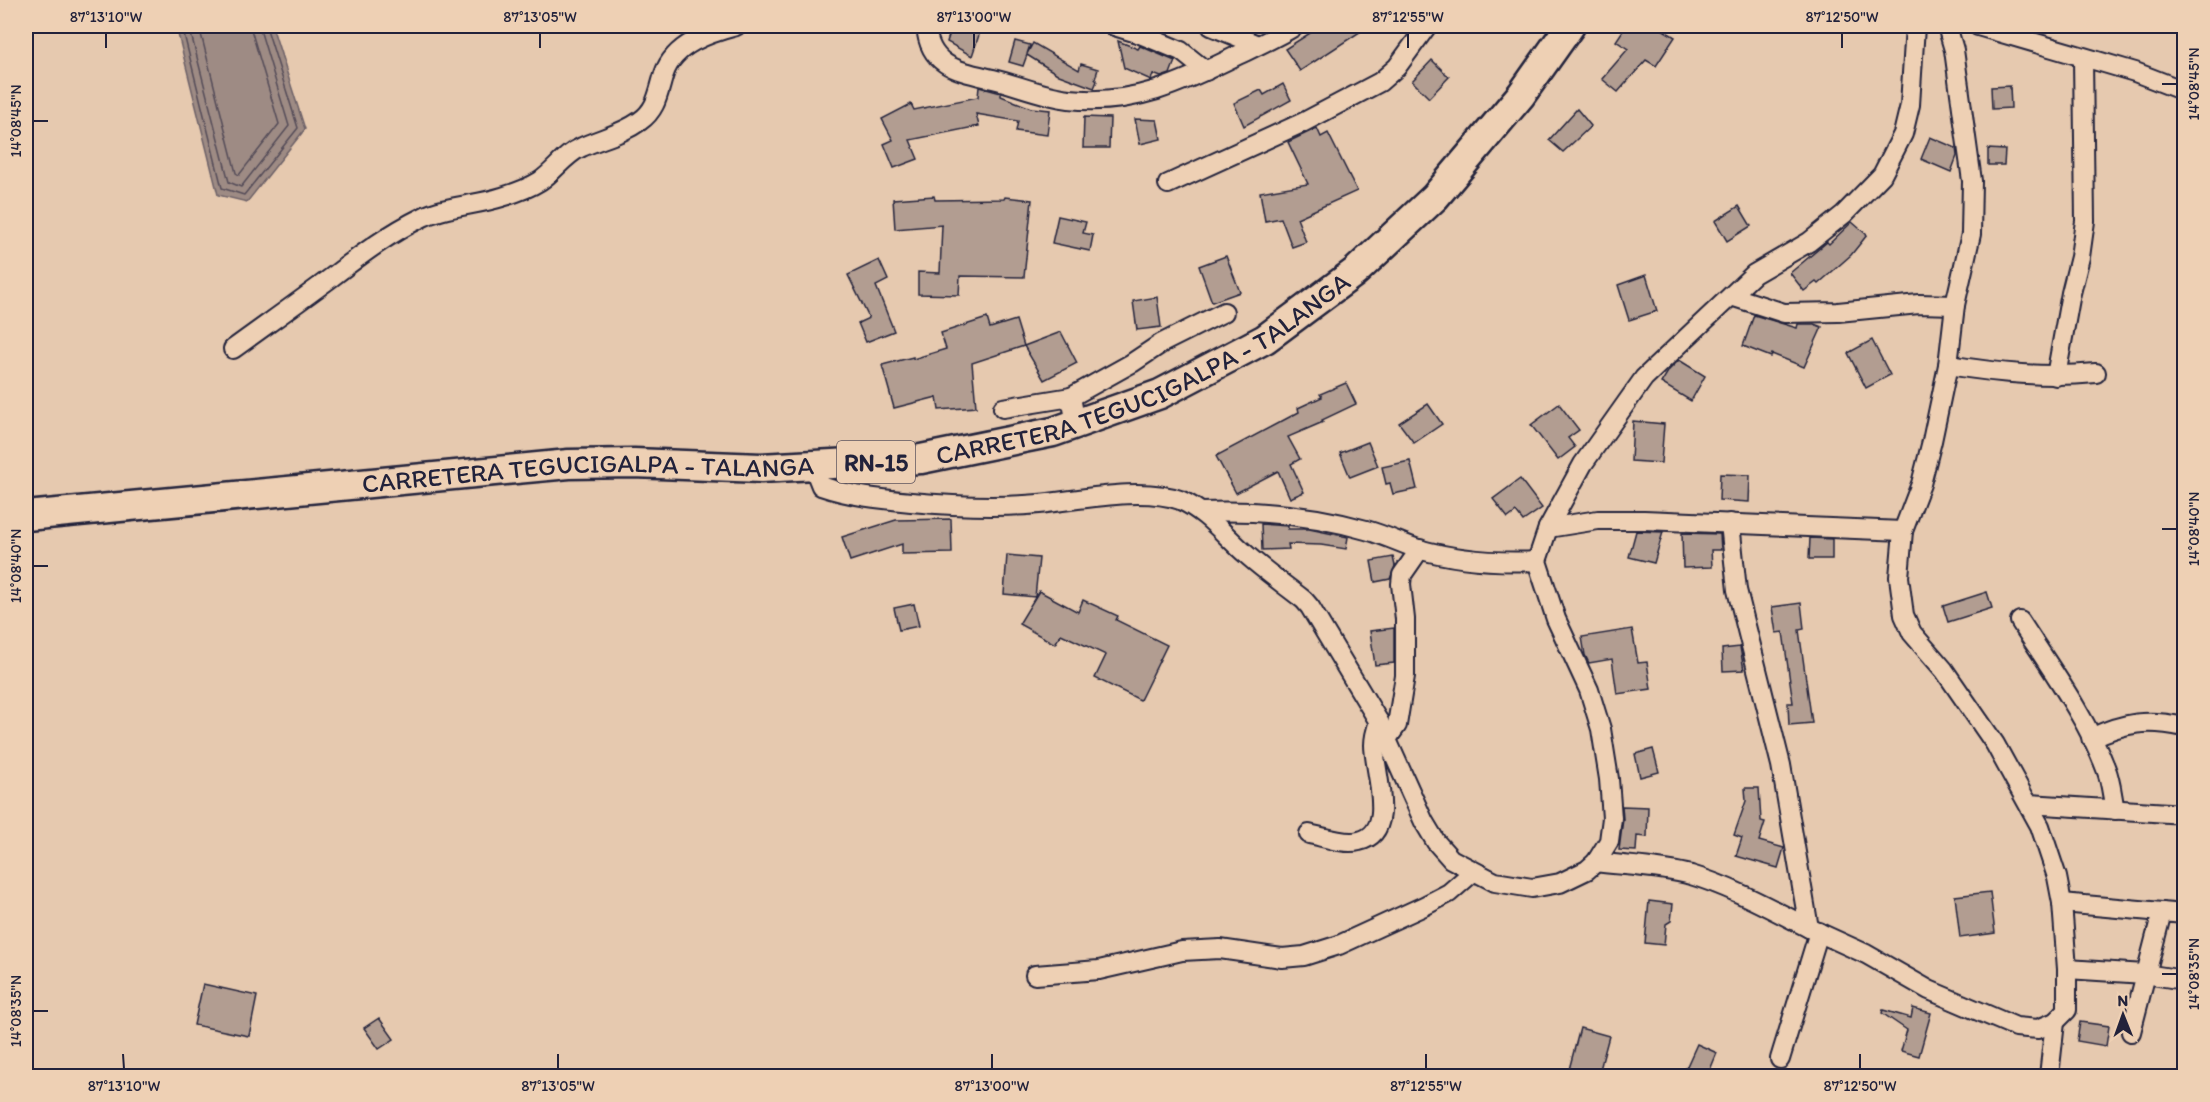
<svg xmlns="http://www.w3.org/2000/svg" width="2210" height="1102" viewBox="0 0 2210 1102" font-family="Itim,sans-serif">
<rect width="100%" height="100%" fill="#e6c9af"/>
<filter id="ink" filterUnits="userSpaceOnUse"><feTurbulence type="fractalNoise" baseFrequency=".0167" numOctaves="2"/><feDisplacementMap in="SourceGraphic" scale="12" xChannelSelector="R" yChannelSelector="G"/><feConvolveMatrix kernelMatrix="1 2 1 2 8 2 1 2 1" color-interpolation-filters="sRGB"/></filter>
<g filter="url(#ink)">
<polygon fill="#9e8b84" stroke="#6c6167" stroke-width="1.5" points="176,26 272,26 305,129 247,202 218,195"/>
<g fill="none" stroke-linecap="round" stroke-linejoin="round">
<g stroke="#544c58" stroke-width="1.5">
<polyline points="182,26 222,188 244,195 298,128 266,26"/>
<polyline points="189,26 229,182 241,187 289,126 259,26"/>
<polyline points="199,26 236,173 239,175 279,124 250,26"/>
</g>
</g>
<g fill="#b29d91" stroke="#22223b" stroke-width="1.5">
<polygon points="952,26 982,26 972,56 947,42"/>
<polygon points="1321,26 1369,26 1300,71 1285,49"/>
<polygon points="1626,26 1657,26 1675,37 1656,66 1646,60 1618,92 1602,79 1628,49 1616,41"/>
<polygon points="1015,41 1030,45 1027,54 1033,43 1079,70 1081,64 1098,69 1095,79 1097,81 1094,88 1059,75 1027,55 1023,66 1009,62"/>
<polygon points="1118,41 1138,49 1140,46 1175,61 1170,74 1161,77 1153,74 1151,80 1124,68"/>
<polygon points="1432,60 1449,77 1429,98 1412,81"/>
<polygon points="1283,84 1291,100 1244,126 1234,103 1261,90 1264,95"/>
<polygon points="2010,86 2011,108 1992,109 1991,87"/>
<polygon points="979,87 1001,93 1001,96 1031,108 1050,110 1047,135 1016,131 1018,121 976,114 979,126 910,140 918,159 894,168 884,144 893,140 882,119 911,104 914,110 978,97"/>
<polygon points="1577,109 1591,126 1563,152 1549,140"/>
<polygon points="1084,117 1110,118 1109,148 1083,148"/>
<polygon points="1135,119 1157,120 1161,139 1140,144"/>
<polygon points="1317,128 1321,137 1328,133 1357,191 1297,218 1306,242 1292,247 1281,218 1265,221 1260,192 1308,184 1288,142"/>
<polygon points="1930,137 1956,148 1957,156 1951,172 1921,159"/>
<polygon points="1988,149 2005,150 2004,165 1988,165"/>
<polygon points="934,196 935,200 1004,199 1005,197 1032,200 1024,277 960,276 959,295 918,294 918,272 940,273 942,225 895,229 893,199"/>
<polygon points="1739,206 1751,226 1727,241 1715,221"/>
<polygon points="1058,216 1086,222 1083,233 1093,235 1090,251 1052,243"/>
<polygon points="1852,222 1867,235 1851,255 1818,284 1816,282 1804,291 1790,273 1827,242 1829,244"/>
<polygon points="1226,256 1240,292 1212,302 1199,266"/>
<polygon points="879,260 888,280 876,286 894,331 866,342 858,323 869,318 848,275"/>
<polygon points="1646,275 1657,311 1629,320 1618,285"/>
<polygon points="1157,297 1161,327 1137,330 1133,301"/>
<polygon points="1754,315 1797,328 1798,324 1814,324 1822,327 1804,367 1772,354 1771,357 1743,346"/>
<polygon points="987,318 990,328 1016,320 1024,346 972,363 976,407 939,410 937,397 894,408 882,365 913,357 913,359 946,349 941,333"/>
<polygon points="1061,332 1077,363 1044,380 1024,346"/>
<polygon points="1872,340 1890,375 1866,388 1848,353"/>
<polygon points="1679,360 1705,376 1691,401 1661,383 1669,370"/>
<polygon points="1346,383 1356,404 1322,420 1323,422 1288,437 1300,459 1291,464 1304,492 1290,498 1278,471 1236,493 1216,456 1299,412 1298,408 1322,397 1320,394"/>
<polygon points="1428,404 1442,424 1414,443 1399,423"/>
<polygon points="1559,404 1579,430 1568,438 1575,447 1558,460 1531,425"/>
<polygon points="1633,421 1664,424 1661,463 1631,461"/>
<polygon points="1368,442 1378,466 1350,477 1340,453"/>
<polygon points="1410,461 1417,489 1393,494 1390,483 1386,484 1382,467"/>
<polygon points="1720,474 1750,475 1749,502 1719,500"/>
<polygon points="1520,479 1542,508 1523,521 1516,512 1508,518 1493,499"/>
<polygon points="951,519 952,553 902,554 902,544 850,561 842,537 896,520"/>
<polygon points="1261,524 1288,526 1288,529 1309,529 1348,537 1346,549 1321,545 1288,544 1289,549 1262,550"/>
<polygon points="1636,531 1663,532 1654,563 1629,557"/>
<polygon points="1682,533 1720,534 1721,550 1711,550 1712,567 1683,568"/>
<polygon points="1810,538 1832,539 1832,559 1809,559"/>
<polygon points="1007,555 1039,558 1035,597 1004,594"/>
<polygon points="1393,557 1395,566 1390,579 1375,582 1371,561"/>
<polygon points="1039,591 1078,612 1083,600 1118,616 1116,620 1167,645 1140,700 1095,678 1106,655 1061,634 1055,644 1019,624"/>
<polygon points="1987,592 1992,608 1948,622 1943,606"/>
<polygon points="1801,603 1804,629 1799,630 1812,723 1789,725 1788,703 1793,703 1783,632 1776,633 1772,607"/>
<polygon points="914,604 919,626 899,630 894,608"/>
<polygon points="1394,628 1394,663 1375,665 1370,631"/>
<polygon points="1632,629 1638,663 1647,662 1651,689 1617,694 1612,659 1589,663 1585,655 1582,637"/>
<polygon points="1740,647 1744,670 1723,671 1722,649"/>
<polygon points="1653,749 1659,772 1640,777 1635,754"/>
<polygon points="1745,788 1759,788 1761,821 1765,822 1759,841 1784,848 1778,868 1736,856 1742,838 1734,835 1746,801"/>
<polygon points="1622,806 1648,807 1647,837 1637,836 1636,851 1619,850 1623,819"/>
<polygon points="1990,892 1995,933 1960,938 1955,896"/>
<polygon points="1649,901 1673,904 1671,921 1666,924 1664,945 1645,943"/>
<polygon points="203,984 257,996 249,1036 194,1025"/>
<polygon points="1913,1008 1931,1013 1919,1056 1901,1051 1907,1030 1882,1013 1883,1010 1911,1018"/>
<polygon points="379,1018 394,1039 379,1049 364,1028"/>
<polygon points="2080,1022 2109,1026 2106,1046 2077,1041"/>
<polygon points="1580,1028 1609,1036 1598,1077 1567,1077"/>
<polygon points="1697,1044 1717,1053 1707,1077 1682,1077"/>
</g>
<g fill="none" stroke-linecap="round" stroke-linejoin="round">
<g stroke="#22223b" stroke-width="22">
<g id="minor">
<path d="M926,26C929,67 959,71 993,79C1018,85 1043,96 1069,99C1133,106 1182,83 1238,55C1257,46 1277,37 1295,26"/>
<polyline points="1114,26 1140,34 1181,51 1206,71"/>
<polyline points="1211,26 1258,45"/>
<polyline points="1978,26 2135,72 2184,91"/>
<polyline points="1168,184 1304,122 1380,82 1397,67 1427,26"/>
<polyline points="1731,296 1784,313 1838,312 1919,304 1955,305"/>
<path d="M233,349C266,325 300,301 332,277C362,254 390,233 423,217C445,206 478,205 502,197C515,193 529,188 540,181C555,171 565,154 582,147C602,138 622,134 640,121C657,109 658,93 664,74C674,44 709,33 736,26"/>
<path d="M1948,365C1998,373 2046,378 2096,373"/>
<polyline points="2056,376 2071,293 2080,257 2085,221 2083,58"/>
<polyline points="1003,408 1071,397"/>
<polyline points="1076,424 1071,397 1132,363 1162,343 1224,312"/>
<path d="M813,466L821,486C850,496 880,499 911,502C954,506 996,508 1039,504C1079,500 1142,486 1180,500C1206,511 1225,536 1247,555C1265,571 1285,585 1304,600L1310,607L1379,722L1424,822L1436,842L1451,859L1495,882L1532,888L1560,883L1587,870L1596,862L1609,841L1612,818L1609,779L1601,729L1589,690L1556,619L1537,561L1548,528L1583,464L1644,378L1754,274L1809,242L1844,214L1882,175L1903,134L1910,105L1915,26"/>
<path d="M1201,512C1255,510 1314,515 1366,530C1384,535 1401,543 1418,549C1457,560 1497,563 1537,561"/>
<polyline points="1730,523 1737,590 1781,765 1809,928 1866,954 1929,990 2016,1027 2038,1029 2055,1022 2067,1010 2067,969 2062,903 2057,877 2040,826 1995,744 1944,670 1912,633 1904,615 1899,577 1903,531 1921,484 1932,441 1948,365 1955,305 1971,234 1972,181 1954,50 1947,26"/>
<polyline points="1548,528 1598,520 1644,520 1903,531"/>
<path d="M2020,621C2049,666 2087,718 2106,769C2111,781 2112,796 2115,810"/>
<path d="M2091,738C2125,722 2148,719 2184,727"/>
<polyline points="1387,739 1397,725 1405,676 1405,619 1401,584 1402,575 1420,549"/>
<polyline points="2029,804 2184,814"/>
<path d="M1309,834C1324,837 1345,845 1359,841C1398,832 1374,772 1374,745C1374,737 1376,730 1379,722"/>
<path d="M1596,862C1627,866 1661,867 1691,875C1732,887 1771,909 1809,928"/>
<polyline points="2062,903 2184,914"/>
<polyline points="2067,969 2145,974 2184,980"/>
<polyline points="1035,975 1099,970 1182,951 1220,949 1282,958 1304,956 1339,945 1424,906 1449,893 1473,872"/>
<polyline points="2131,1032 2162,912"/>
<polyline points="1780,1059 1819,932"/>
<polyline points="2049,1076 2055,1022"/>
</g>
</g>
<g stroke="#22223b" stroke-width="33">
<g id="primary">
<path id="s1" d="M26,516L569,464L634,463L761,468L921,459L1053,432L1160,394L1265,339L1355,272L1435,197L1521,95L1570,26"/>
</g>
</g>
<use href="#minor" stroke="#eed0b4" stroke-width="18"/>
<use href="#primary" stroke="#eed0b4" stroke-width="28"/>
</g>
</g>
<path fill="none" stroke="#22223b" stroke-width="2" d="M106,33V48M540,33V48M974,33V48M1408,33V48M1842,33V48M2162,84H2177M33,121H48M2162,529H2177M33,566H48M2162,974H2177M33,1011H48M123,1054L124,1069M558,1054V1069M992,1054V1069M1426,1054V1069M1860,1054V1069"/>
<g text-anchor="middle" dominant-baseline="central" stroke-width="6" stroke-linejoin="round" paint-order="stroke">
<rect fill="#eed0b4" stroke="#5f565f" stroke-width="1.5" x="837" y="441" width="78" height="42" rx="4.5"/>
<g font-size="24" font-weight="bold" fill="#22223b">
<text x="876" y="462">RN-15</text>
</g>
<g font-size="26" fill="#22223b" stroke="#eed0b4">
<text stroke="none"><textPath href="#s1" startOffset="1140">CARRETERA TEGUCIGALPA - TALANGA</textPath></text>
<text stroke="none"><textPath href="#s1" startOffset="564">CARRETERA TEGUCIGALPA - TALANGA</textPath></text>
</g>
</g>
<rect width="2210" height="1102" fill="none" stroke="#eed0b4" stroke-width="66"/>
<g transform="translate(2123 1015) rotate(359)" stroke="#eed0b4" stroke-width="4.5" paint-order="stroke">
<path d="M0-4.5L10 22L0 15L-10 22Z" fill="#22223b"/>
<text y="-9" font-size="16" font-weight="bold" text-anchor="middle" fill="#22223b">N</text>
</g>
<rect x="33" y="33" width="2144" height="1036" fill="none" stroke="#22223b" stroke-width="2"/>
<g font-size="15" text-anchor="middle" fill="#22223b">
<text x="106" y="22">87°13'10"W</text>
<text x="540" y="22">87°13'05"W</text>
<text x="974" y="22">87°13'00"W</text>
<text x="1408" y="22">87°12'55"W</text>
<text x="1842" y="22">87°12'50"W</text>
<text transform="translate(2194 84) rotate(-90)" y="5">14°08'45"N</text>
<text transform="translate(16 121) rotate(-90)" y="5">14°08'45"N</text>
<text transform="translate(2194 529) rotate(-90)" y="5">14°08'40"N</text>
<text transform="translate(16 566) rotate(-90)" y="5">14°08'40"N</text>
<text transform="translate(2194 974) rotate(-90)" y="5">14°08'35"N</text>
<text transform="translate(16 1011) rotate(-90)" y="5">14°08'35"N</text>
<text x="124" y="1091">87°13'10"W</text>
<text x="558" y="1091">87°13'05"W</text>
<text x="992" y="1091">87°13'00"W</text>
<text x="1426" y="1091">87°12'55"W</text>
<text x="1860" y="1091">87°12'50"W</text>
</g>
</svg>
